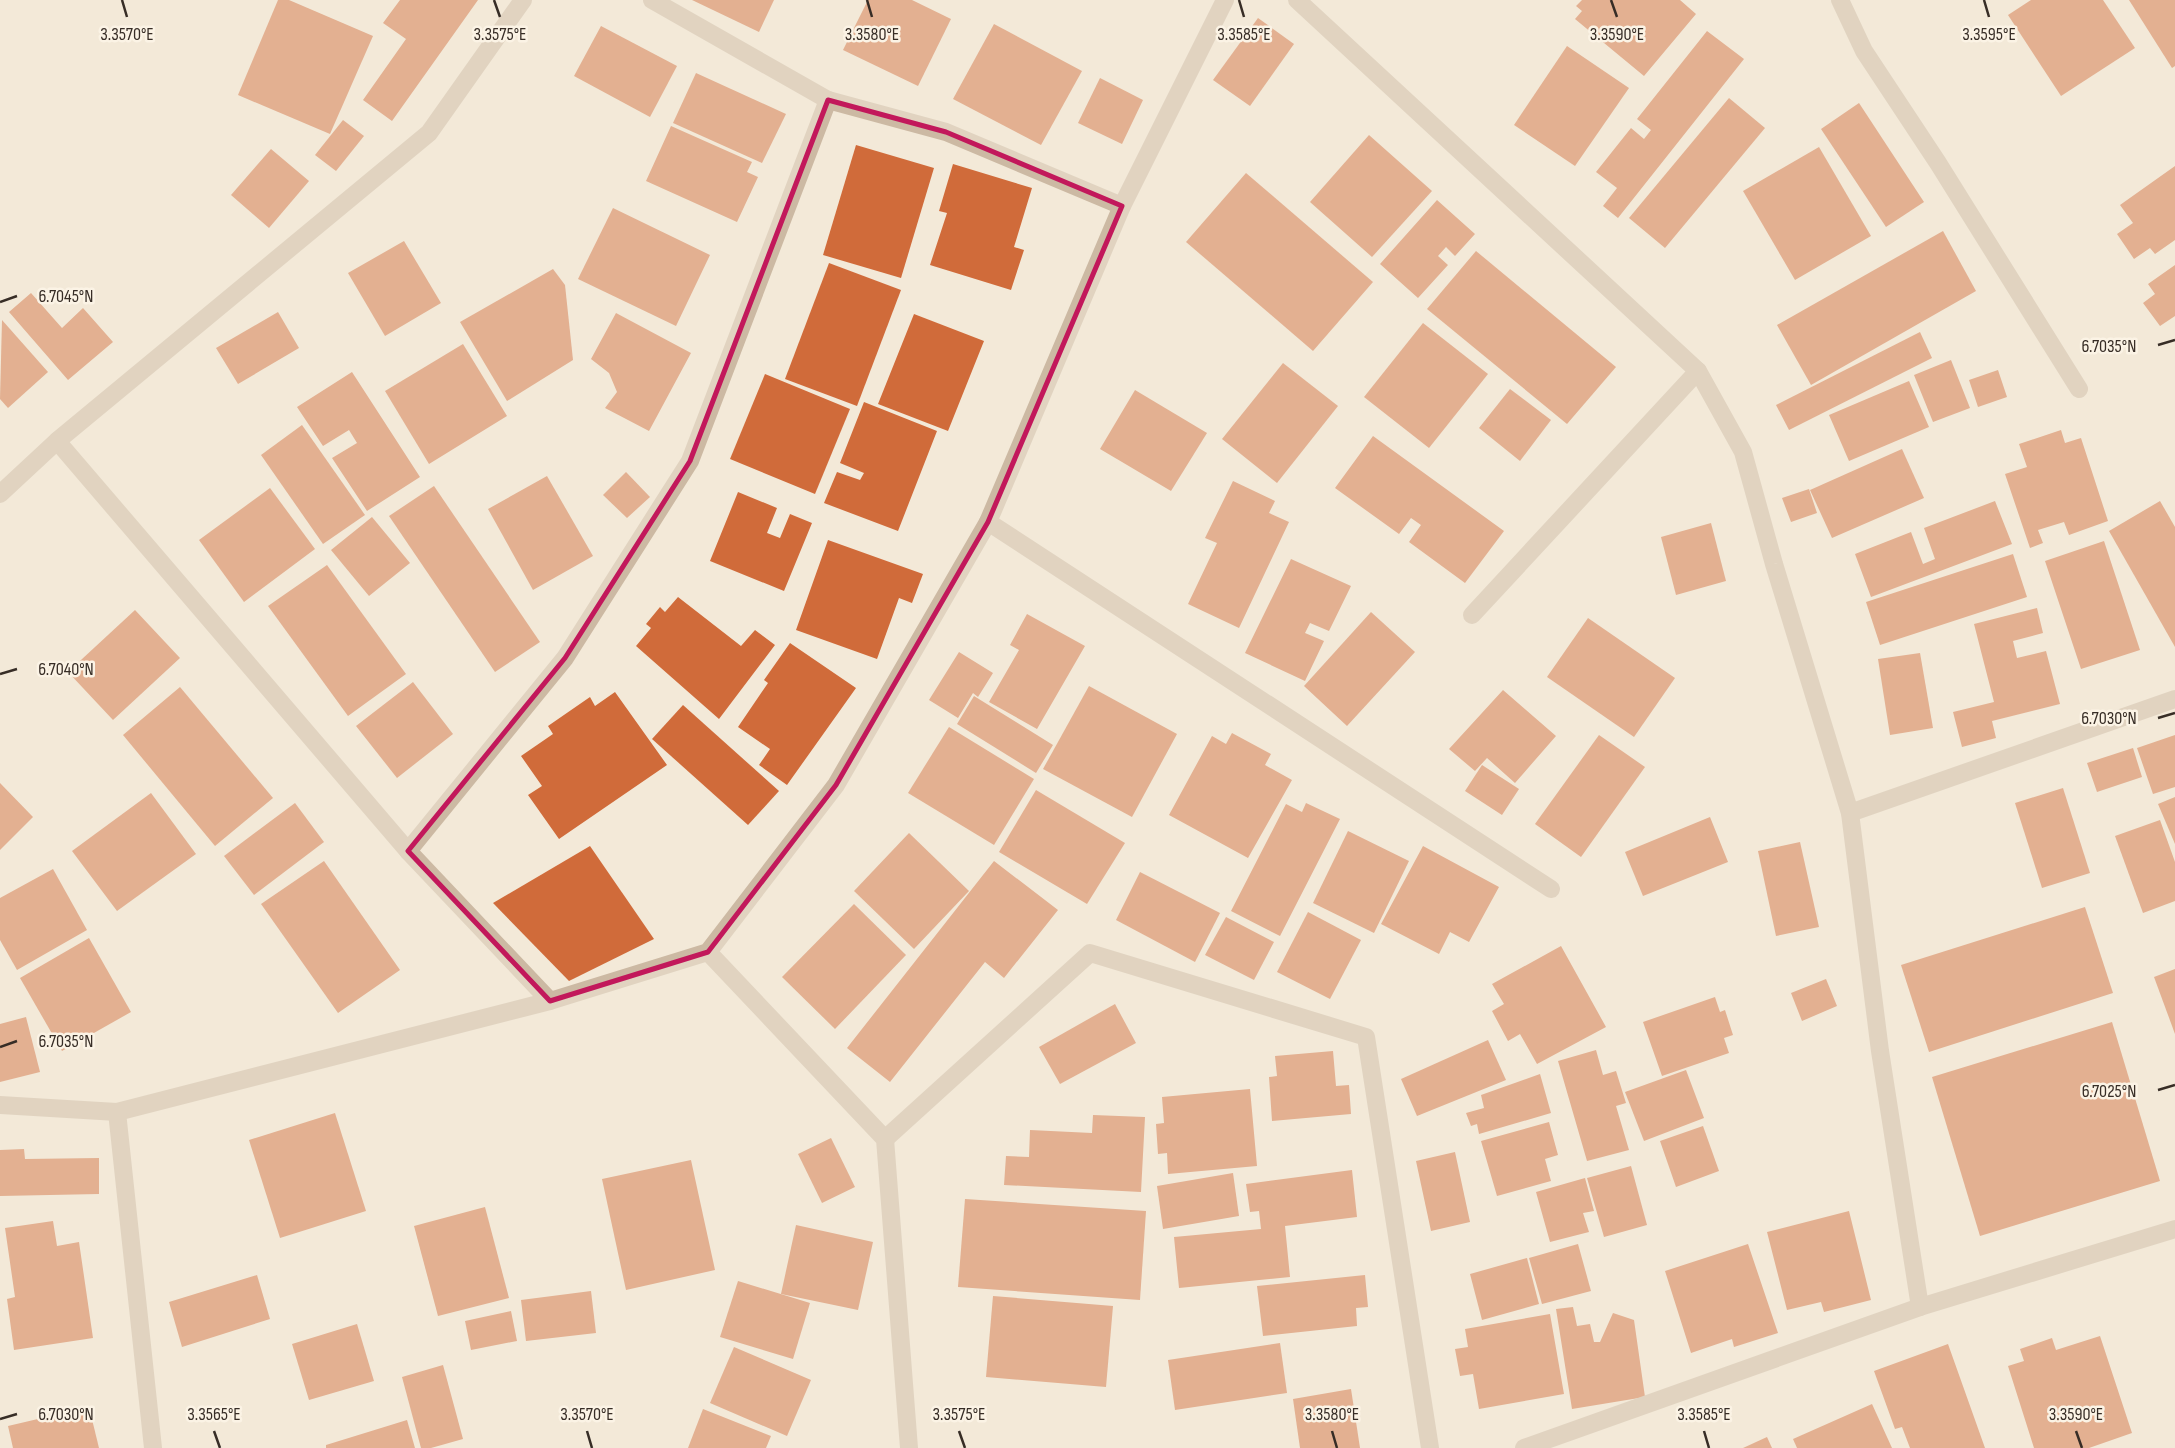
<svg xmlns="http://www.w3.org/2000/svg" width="2175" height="1448" viewBox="0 0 2175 1448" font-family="'Sofia Sans Condensed',sans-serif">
<rect width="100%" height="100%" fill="#f3e9d8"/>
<g fill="#d06b3a">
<polygon points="278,0 289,0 373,36 330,134 238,95"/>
<polygon points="400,0 478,0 392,121 363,100 406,39 383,23"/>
<polygon points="692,0 774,0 759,32"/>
<polygon points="868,0 912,0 951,19 918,86 843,50"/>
<polygon points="1582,0 1680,0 1696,14 1644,76 1575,19 1582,11 1576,6"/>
<polygon points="2031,0 2103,0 2135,48 2061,96 2008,15"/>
<polygon points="2129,0 2175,0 2175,66 2172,68"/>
<polygon points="1258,18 1294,44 1250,106 1213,80"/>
<polygon points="994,24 1082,71 1041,145 953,99"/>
<polygon points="601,26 677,66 650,117 574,76"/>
<polygon points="1707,31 1744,59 1618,218 1603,206 1617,188 1596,172 1631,128 1644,139 1651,130 1637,119"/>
<polygon points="1567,46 1629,88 1575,166 1514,125"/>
<polygon points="696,73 786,114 762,163 673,123"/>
<polygon points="1100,78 1143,100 1122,144 1078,123"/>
<polygon points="1729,98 1765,128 1665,248 1629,218"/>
<polygon points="1859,103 1924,202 1886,227 1821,129"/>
<polygon points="343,120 364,136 336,171 315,155"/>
<polygon points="671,126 752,162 747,172 758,177 737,222 646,181"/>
<polygon points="1369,135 1432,191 1372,257 1310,202"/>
<polygon points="856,145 934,168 901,278 823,255"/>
<polygon points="1819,147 1871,236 1795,280 1743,191"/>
<polygon points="271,149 309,181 269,228 231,195"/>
<polygon points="953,164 1032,188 1014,247 1024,250 1011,290 930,265 947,213 939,211"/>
<polygon points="2175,166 2175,240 2155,254 2150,248 2134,259 2117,234 2133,223 2120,205"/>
<polygon points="1246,173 1373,282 1313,351 1186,242"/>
<polygon points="1437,200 1475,234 1455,256 1446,247 1438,256 1448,265 1418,298 1380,264"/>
<polygon points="613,208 710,255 676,326 578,279"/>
<polygon points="1943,231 1976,291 1811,385 1777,325"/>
<polygon points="404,241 441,303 385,336 348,273"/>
<polygon points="1476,251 1616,367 1567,424 1427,309"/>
<polygon points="829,263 901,290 857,406 785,379"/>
<polygon points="2175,265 2175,316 2160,326 2143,303 2155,294 2148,284"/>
<polygon points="553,269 565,285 573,360 507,401 460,322"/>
<polygon points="31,293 62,328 83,308 113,342 68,380 9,312"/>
<polygon points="278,312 299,348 238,384 216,348"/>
<polygon points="616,313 691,353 649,431 605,408 617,392 609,373 591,359"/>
<polygon points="914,314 984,341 948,431 878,404"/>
<polygon points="2,320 48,372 8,408 0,399"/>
<polygon points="1423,323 1488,374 1429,448 1364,397"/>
<polygon points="1920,332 1932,358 1789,430 1776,405"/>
<polygon points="463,344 507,416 429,464 385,391"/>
<polygon points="1951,360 1970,408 1933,422 1914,375"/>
<polygon points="1283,363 1338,406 1277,483 1222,439"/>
<polygon points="1998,370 2007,397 1978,407 1969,380"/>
<polygon points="352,372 420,477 367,511 332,458 357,443 349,430 323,446 297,407"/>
<polygon points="765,374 850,409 815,494 730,459"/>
<polygon points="1909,381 1929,427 1849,461 1829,415"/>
<polygon points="1510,389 1551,420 1520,461 1479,428"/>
<polygon points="1135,390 1207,433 1171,491 1100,449"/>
<polygon points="864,402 937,431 898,531 824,503 837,472 860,480 864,473 840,463"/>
<polygon points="302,425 365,515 323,544 261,455"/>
<polygon points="2061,430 2065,443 2081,438 2108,521 2069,535 2064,522 2038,530 2043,543 2030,548 2005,474 2027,467 2019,444"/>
<polygon points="1373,436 1504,531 1465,583 1409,542 1421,525 1411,518 1399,534 1335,488"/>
<polygon points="1902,449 1924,498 1832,538 1810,490"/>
<polygon points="626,472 650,497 627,518 603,495"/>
<polygon points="547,476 593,556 533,590 488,509"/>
<polygon points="1233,481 1275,501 1269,513 1289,522 1239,628 1188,604 1217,543 1205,538"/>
<polygon points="434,486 540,642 495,672 389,516"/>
<polygon points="270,488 315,549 244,602 199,540"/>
<polygon points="1809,489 1817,513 1791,522 1782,498"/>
<polygon points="738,492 777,508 767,533 780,538 790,514 812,523 784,591 710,561"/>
<polygon points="1995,501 2012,544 1871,597 1855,554 1911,532 1923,564 1935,559 1924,528"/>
<polygon points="2160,501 2175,527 2175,647 2109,531"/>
<polygon points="372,517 410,563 369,596 331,550"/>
<polygon points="1711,523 1726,581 1676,595 1661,537"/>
<polygon points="828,540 923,574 912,603 899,598 877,659 796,630"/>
<polygon points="2104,541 2140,650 2081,669 2045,561"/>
<polygon points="2013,554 2027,597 1880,645 1866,602"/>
<polygon points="1291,559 1351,586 1329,631 1310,623 1305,633 1324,641 1305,681 1245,653"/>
<polygon points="327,565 406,674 348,716 268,606"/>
<polygon points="678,597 741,646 755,630 775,645 719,719 636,646 651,628 646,624 660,607 665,612"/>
<polygon points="2037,608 2043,633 2013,641 2017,658 2046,651 2060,704 1992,721 1996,738 1962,747 1953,712 1994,702 1974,624"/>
<polygon points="135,610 180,658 113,720 68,672"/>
<polygon points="1371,612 1415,652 1347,726 1304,686"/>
<polygon points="1027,614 1085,646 1037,729 989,702 1019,650 1010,645"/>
<polygon points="1588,618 1675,678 1634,737 1547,677"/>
<polygon points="790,643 856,688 787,785 759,765 770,749 738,727 768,683 764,680"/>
<polygon points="959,652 993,673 978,697 973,693 958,718 929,700"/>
<polygon points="1920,653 1933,728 1890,735 1878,659"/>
<polygon points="413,682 453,734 397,778 356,726"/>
<polygon points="1089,686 1177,734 1132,817 1043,769"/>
<polygon points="180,687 273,798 215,846 123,735"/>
<polygon points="1503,690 1556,736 1515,783 1487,758 1475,771 1449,749"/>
<polygon points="615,692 667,765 559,839 528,795 542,786 521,756 553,734 548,726 590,697 595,706"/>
<polygon points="974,696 1053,745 1036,773 957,724"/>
<polygon points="683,705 779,791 748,825 652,739"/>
<polygon points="949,727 1034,779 994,845 908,793"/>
<polygon points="1232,733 1271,754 1265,765 1292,780 1248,858 1169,815 1212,736 1226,744"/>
<polygon points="1599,735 1645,767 1581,857 1535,824"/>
<polygon points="2175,735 2175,787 2153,794 2137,748"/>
<polygon points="2133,748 2142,777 2097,792 2087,763"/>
<polygon points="1482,765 1519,789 1502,815 1465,791"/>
<polygon points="0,783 33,817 0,850"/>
<polygon points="2063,788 2090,873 2042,888 2015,803"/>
<polygon points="1036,790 1125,843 1087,904 999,852"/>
<polygon points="151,793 196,854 117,911 72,851"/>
<polygon points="2175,797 2175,844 2158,804"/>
<polygon points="295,803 324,842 254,895 224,856"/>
<polygon points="1306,803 1340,819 1280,936 1231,911 1286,804 1302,812"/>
<polygon points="1710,817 1728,862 1643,896 1625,852"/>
<polygon points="2160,820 2175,862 2175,901 2143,913 2115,836"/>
<polygon points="1348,831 1409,861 1374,933 1313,903"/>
<polygon points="909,833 969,891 914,949 854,891"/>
<polygon points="1800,842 1819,927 1776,936 1758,851"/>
<polygon points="590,846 654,939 569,981 493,903"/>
<polygon points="1423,846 1499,887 1469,942 1450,932 1439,954 1381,924"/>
<polygon points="324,861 400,970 338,1013 261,904"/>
<polygon points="994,861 1058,910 1004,978 985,962 890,1082 847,1048"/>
<polygon points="53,869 87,930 17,970 0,940 0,898"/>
<polygon points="1140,872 1220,913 1195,962 1116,920"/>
<polygon points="854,904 906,955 835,1029 782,977"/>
<polygon points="2085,907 2113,993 1929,1052 1901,965"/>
<polygon points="1308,912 1361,940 1330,999 1277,972"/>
<polygon points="1226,917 1274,942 1254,980 1205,955"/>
<polygon points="89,938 131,1012 62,1051 20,978"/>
<polygon points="1561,946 1606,1027 1537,1064 1520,1034 1508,1041 1492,1011 1504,1004 1492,984"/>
<polygon points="2175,969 2175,1034 2154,977"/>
<polygon points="1826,979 1837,1006 1802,1021 1791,993"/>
<polygon points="1715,997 1720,1012 1725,1010 1733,1035 1724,1038 1729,1053 1662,1076 1643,1022"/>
<polygon points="1115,1004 1136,1043 1060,1084 1039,1047"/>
<polygon points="26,1017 40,1072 0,1082 0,1024"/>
<polygon points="2112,1022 2160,1181 1980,1236 1932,1077"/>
<polygon points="1488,1040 1506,1080 1417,1116 1401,1079"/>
<polygon points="1596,1050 1603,1075 1616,1071 1626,1103 1616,1106 1629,1150 1587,1161 1558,1061"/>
<polygon points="1333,1051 1336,1086 1349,1085 1351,1114 1272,1121 1269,1077 1277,1076 1275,1056"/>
<polygon points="1686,1070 1704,1118 1644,1141 1625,1092"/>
<polygon points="1540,1074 1551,1113 1479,1134 1477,1124 1471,1126 1466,1113 1484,1108 1481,1095"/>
<polygon points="1250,1089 1257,1166 1168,1174 1167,1153 1158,1154 1156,1124 1164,1123 1162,1097"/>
<polygon points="335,1113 366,1211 280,1238 249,1140"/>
<polygon points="1093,1115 1145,1117 1141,1192 1004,1185 1006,1156 1029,1157 1030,1130 1092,1133"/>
<polygon points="1549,1122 1558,1155 1545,1159 1551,1181 1497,1196 1481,1141"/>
<polygon points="1703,1126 1719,1171 1676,1187 1660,1141"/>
<polygon points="831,1138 855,1187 822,1203 798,1154"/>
<polygon points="24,1149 25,1159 99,1158 99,1194 0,1196 0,1150"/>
<polygon points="1455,1152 1470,1222 1431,1231 1416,1161"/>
<polygon points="691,1160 715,1270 626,1290 602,1179"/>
<polygon points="1631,1166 1647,1225 1604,1237 1587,1178"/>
<polygon points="1352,1170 1357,1217 1285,1226 1290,1277 1179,1288 1174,1237 1261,1229 1259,1211 1250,1212 1246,1184"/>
<polygon points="1233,1173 1239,1216 1163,1229 1157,1186"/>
<polygon points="1585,1178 1594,1211 1583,1213 1589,1232 1550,1242 1536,1192"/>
<polygon points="965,1199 1146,1211 1140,1300 958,1287"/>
<polygon points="485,1207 509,1298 438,1316 414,1226"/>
<polygon points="1849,1211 1871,1300 1824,1312 1821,1302 1787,1310 1767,1232"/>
<polygon points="53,1221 57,1246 79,1242 93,1338 14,1350 7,1299 15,1297 5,1228"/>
<polygon points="796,1225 873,1242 858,1310 781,1294"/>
<polygon points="1578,1244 1591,1291 1542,1304 1529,1258"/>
<polygon points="1748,1244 1778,1333 1734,1347 1732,1339 1691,1353 1665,1271"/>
<polygon points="1527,1258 1539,1304 1482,1320 1470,1274"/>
<polygon points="257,1275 270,1319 182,1347 169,1302"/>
<polygon points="1365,1275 1368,1307 1356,1308 1357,1326 1263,1336 1257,1286"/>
<polygon points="738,1281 810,1303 793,1359 720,1337"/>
<polygon points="591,1291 596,1333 526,1341 521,1300"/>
<polygon points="993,1296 1113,1306 1106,1387 986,1377"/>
<polygon points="1573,1307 1577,1326 1590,1324 1594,1342 1600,1342 1613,1313 1634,1320 1645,1397 1572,1409 1556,1309"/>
<polygon points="511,1311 517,1341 471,1350 465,1321"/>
<polygon points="1550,1314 1564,1394 1479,1409 1473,1374 1460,1376 1455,1349 1468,1347 1465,1329"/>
<polygon points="357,1324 374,1381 309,1400 292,1344"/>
<polygon points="2100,1336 2132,1433 2089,1448 2034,1448 2008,1366 2024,1361 2020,1349 2052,1338 2056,1350"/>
<polygon points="1280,1343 1287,1393 1175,1410 1168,1360"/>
<polygon points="1948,1344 1985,1448 1910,1448 1902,1427 1895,1429 1874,1371"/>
<polygon points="734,1347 811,1380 787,1436 710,1403"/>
<polygon points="443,1365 463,1439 431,1448 421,1448 402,1377"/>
<polygon points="1351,1389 1360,1448 1300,1448 1293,1399"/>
<polygon points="1872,1404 1892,1448 1797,1448 1793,1439"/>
<polygon points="89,1407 99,1448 13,1448 8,1426"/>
<polygon points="703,1409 771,1436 766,1448 688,1448"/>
<polygon points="407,1420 415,1448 326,1448 326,1445"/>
<polygon points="1767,1437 1772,1448 1743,1448"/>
</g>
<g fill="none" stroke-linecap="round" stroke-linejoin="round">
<g stroke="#ccb9a3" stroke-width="18">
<polyline points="652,0 828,100 946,132 1122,206"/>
<polyline points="1297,0 1698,371 1743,452 1774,564 1850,813 1880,1051 1920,1307"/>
<polyline points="1840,0 1864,51 1938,163 2079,389"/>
<polyline points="57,441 408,851 550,1001"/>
<polyline points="0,494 57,441 429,133 523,0"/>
<polyline points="988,522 1551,889"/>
<polyline points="1472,615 1698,371"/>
<polyline points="1850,813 2175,699"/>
<polyline points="408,851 565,658 690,461 828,100"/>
<polyline points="708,952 885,1139 909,1448"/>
<polyline points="0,1105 117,1112 550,1001 708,952 836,785 988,522 1122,206 1225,0"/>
<polyline points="117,1112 153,1448"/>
<polyline points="885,1139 1090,953 1366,1037 1430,1448"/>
<polyline points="1524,1448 1920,1307 2175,1229"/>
</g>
</g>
<path d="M0 0H2175V1448H0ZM828,100L946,132L1122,206L988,522L836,785L708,952L550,1001L408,851L565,658L690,461Z" fill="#f3e9d8" fill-opacity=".55" fill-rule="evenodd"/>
<path fill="none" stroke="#c2185b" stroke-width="5" stroke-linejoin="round" d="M828,100L946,132L1122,206L988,522L836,785L708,952L550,1001L408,851L565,658L690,461Z"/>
<path fill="none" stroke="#372d26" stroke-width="2.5" d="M122,0L127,17M494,0L500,17M867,0L872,17M1239,0L1244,17M1611,0L1617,17M1984,0L1989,17M0,302L17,296M2158,345L2175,340M0,674L17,669M2158,718L2175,713M0,1047L17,1041M2158,1090L2175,1085M0,1419L17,1414M214,1431L220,1448M587,1431L592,1448M959,1431L965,1448M1332,1431L1337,1448M1704,1431L1709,1448M2076,1431L2082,1448"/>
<g font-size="18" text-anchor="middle" fill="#372d26" stroke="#fbf3e5" stroke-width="5" stroke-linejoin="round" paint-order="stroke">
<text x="127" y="40">3.3570°E</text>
<text x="500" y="40">3.3575°E</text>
<text x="872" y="40">3.3580°E</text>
<text x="1244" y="40">3.3585°E</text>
<text x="1617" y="40">3.3590°E</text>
<text x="1989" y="40">3.3595°E</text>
<text x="66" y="302">6.7045°N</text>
<text x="2109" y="352">6.7035°N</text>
<text x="66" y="675">6.7040°N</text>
<text x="2109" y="724">6.7030°N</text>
<text x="66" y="1047">6.7035°N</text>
<text x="2109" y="1097">6.7025°N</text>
<text x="66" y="1420">6.7030°N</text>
<text x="2076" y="1420">3.3590°E</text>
<text x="214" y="1420">3.3565°E</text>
<text x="587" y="1420">3.3570°E</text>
<text x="959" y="1420">3.3575°E</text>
<text x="1332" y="1420">3.3580°E</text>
<text x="1704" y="1420">3.3585°E</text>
</g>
</svg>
